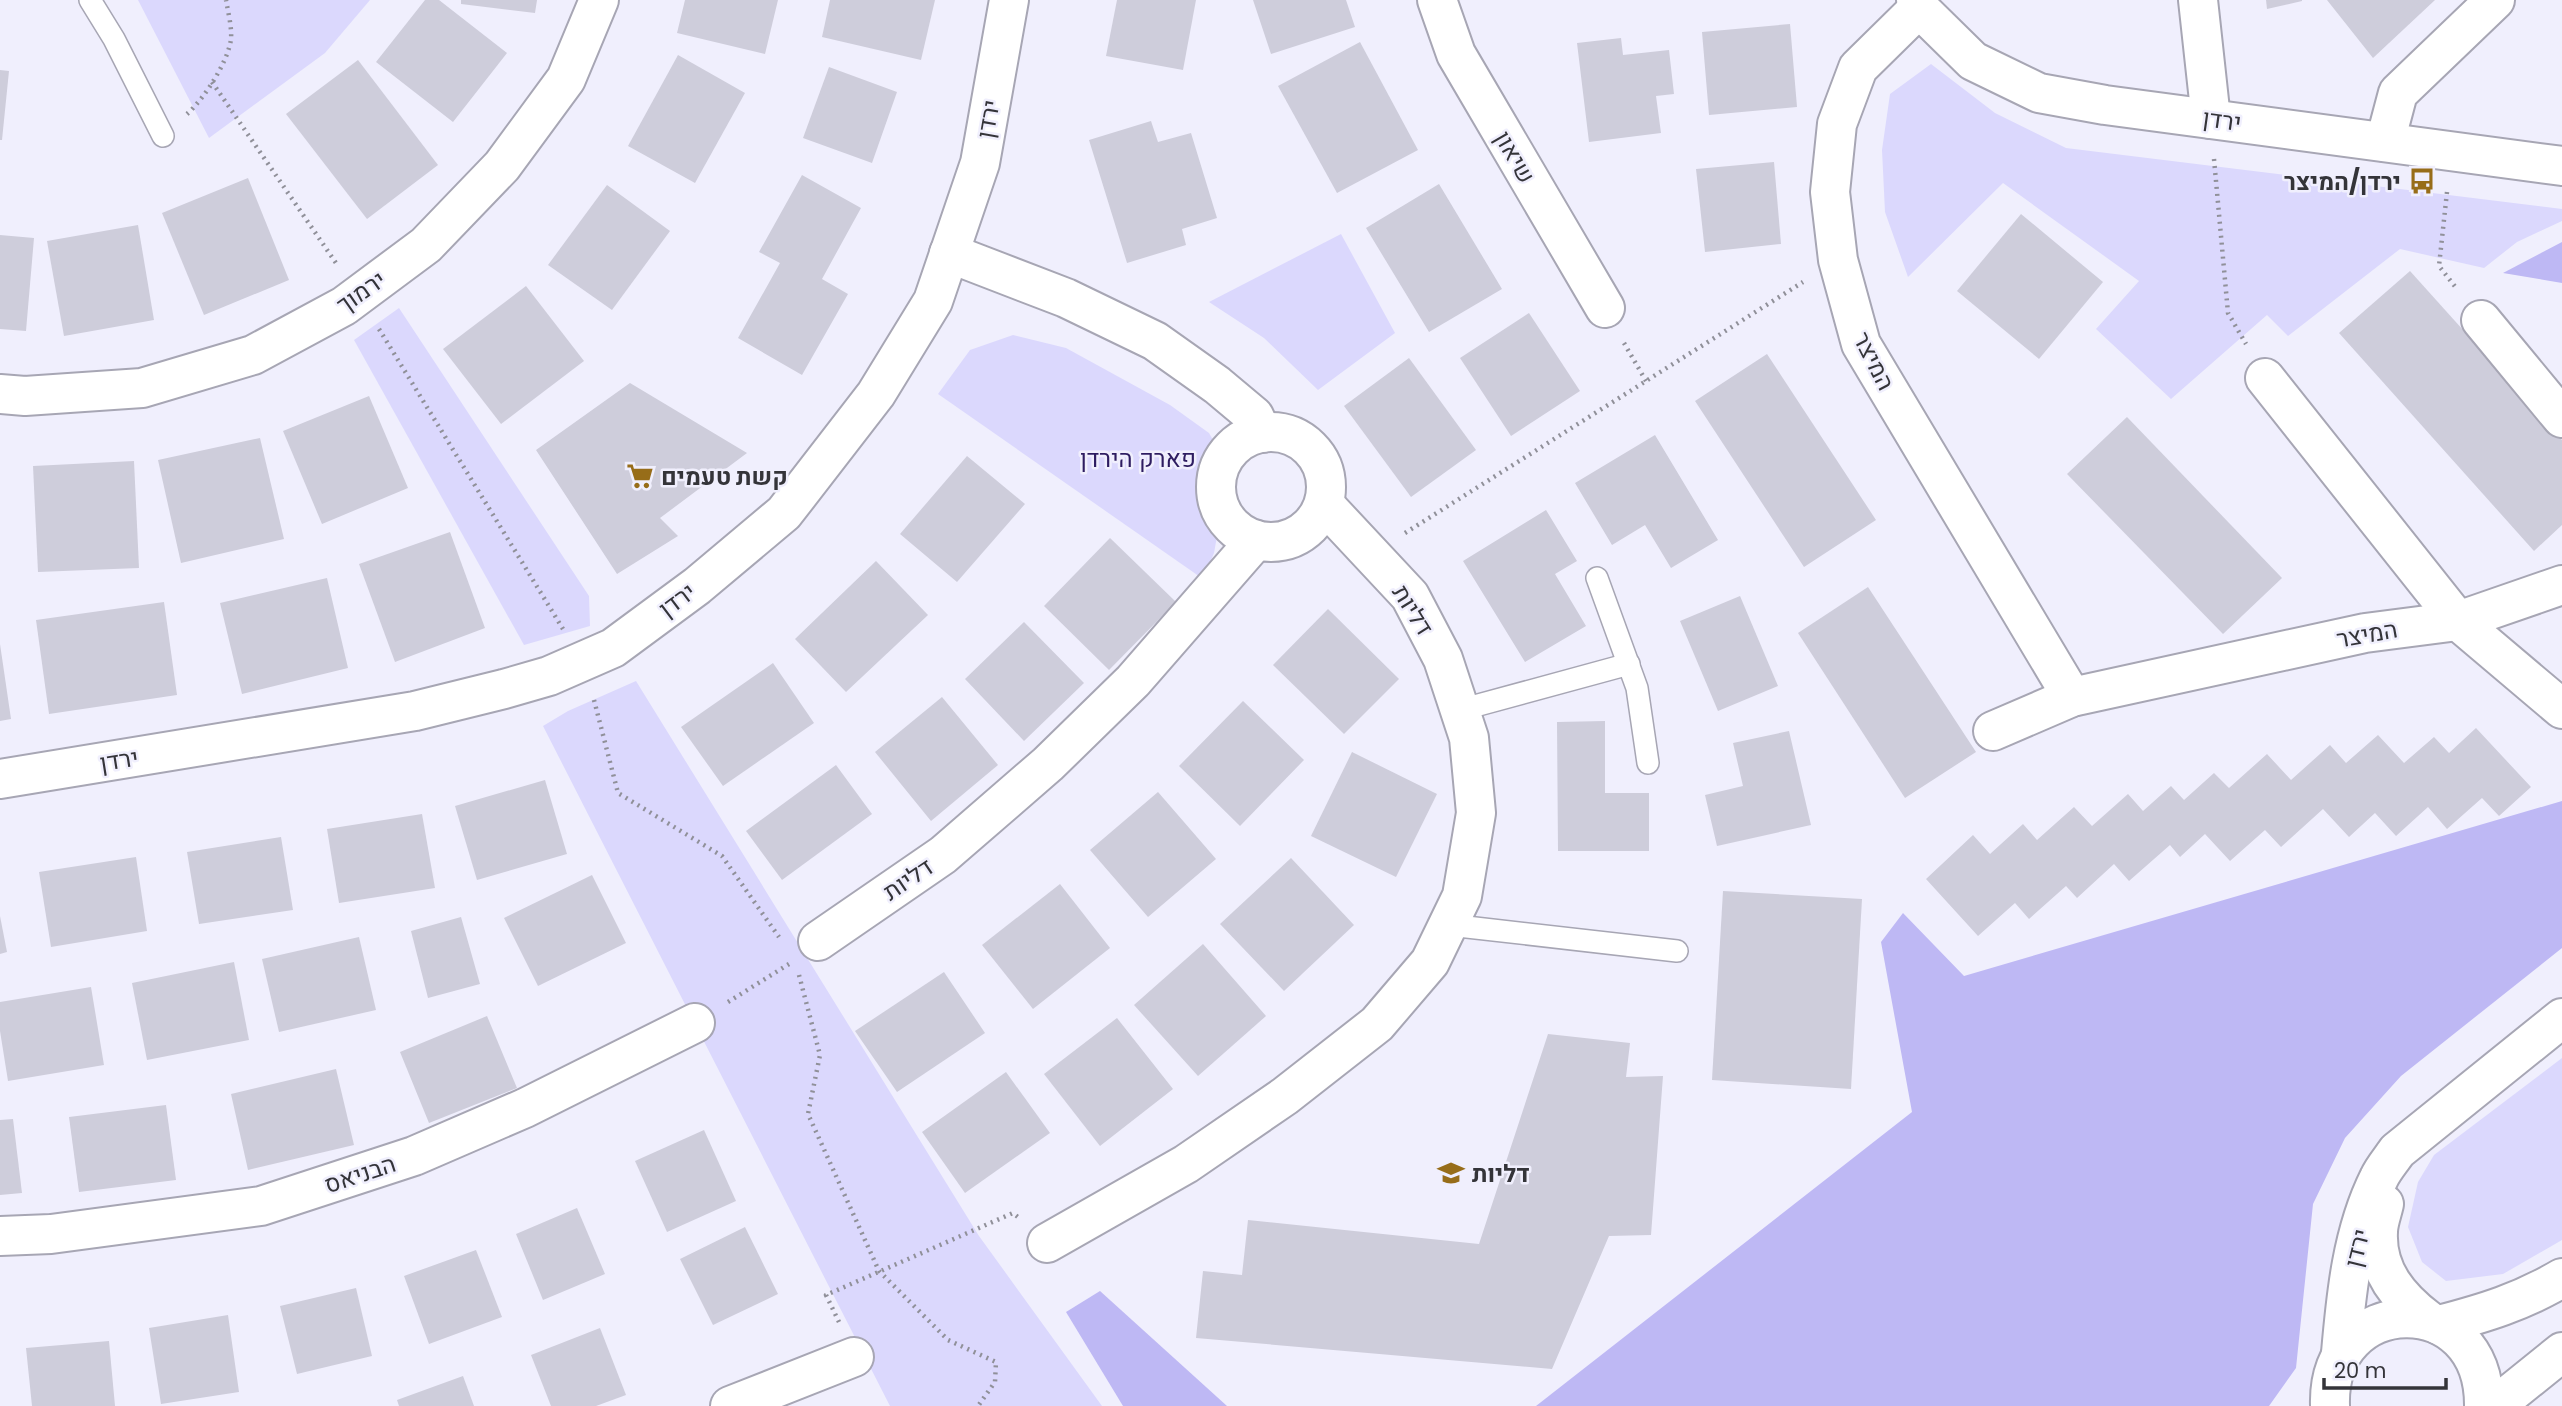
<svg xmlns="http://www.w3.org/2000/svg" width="2562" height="1406" viewBox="0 0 2562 1406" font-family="Poppins,Heebo,sans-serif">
<rect width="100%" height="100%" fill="#f0effd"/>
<g fill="#dbd8fd">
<polygon points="138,0 370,0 325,53 209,138"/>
<polygon points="1931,64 1995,113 2066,148 2562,209 2562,221 2517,242 2484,268 2400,249 2288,336 2267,315 2171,399 2096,329 2139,281 2003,183 1908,277 1885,212 1882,150 1890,94"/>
<polygon points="1341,234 1395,333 1318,390 1264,338 1209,302"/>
<polygon points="399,308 589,596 590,626 524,645 354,340"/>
<polygon points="1013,335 1066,348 1170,405 1209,433 1224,459 1222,509 1214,553 1203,579 938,394 970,350"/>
<polygon points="636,681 979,1236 1102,1406 890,1406 543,726 568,711"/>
<polygon points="2562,1058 2562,1240 2503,1274 2446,1281 2422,1262 2408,1227 2418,1182 2434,1155"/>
</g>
<g fill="#beb8f4">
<polygon points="2562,242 2562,283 2503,273"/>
<polygon points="2562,801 2562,948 2401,1076 2345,1138 2313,1204 2296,1368 2269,1406 1536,1406 1912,1112 1881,942 1903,913 1964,976"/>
<polygon points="1100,1291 1227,1406 1123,1406 1066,1312"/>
</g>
<g fill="#cecddb">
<polygon points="425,0 439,0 507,53 453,122 376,62"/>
<polygon points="461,0 537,0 535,13 461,4"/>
<polygon points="685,0 778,0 765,54 677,33"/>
<polygon points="830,0 935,0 921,60 822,37"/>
<polygon points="1117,0 1196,0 1183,70 1106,56"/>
<polygon points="1253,0 1346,0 1355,27 1271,54"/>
<polygon points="2266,0 2302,0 2302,1 2267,9"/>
<polygon points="2327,0 2435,0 2373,58"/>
<polygon points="1790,24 1797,107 1709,115 1702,32"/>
<polygon points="1621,38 1623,55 1669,50 1674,94 1656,96 1661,133 1589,142 1577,43"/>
<polygon points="1360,42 1418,150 1337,193 1278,86"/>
<polygon points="678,55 745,93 695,183 628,146"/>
<polygon points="358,60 438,165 367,219 286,114"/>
<polygon points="829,67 897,92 872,163 803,138"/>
<polygon points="0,70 9,71 2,140 0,140"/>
<polygon points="1151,121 1158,142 1191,133 1217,218 1182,229 1186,245 1127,263 1089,140"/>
<polygon points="1774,162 1781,244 1705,252 1696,169"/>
<polygon points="802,175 861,208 822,279 848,294 802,375 738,338 780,263 759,252"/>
<polygon points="248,178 289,280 204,315 162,213"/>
<polygon points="1439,184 1502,289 1429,332 1366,228"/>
<polygon points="607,185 670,231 612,310 548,265"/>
<polygon points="2021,214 2103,282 2039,359 1957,291"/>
<polygon points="138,225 154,320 64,336 47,241"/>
<polygon points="0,235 34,238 26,331 0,329"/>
<polygon points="2410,271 2562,440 2562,525 2534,551 2339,333"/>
<polygon points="526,286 584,361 501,424 443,349"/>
<polygon points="1529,313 1580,391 1511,436 1460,358"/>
<polygon points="1767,354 1876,520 1804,567 1695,401"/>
<polygon points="1409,358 1476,450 1411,497 1344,406"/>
<polygon points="630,383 747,453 660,518 678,536 617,574 536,450"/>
<polygon points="369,396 408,488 322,524 283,431"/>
<polygon points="2127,417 2282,578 2223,634 2067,474"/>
<polygon points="1655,435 1718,540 1671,568 1645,525 1612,545 1575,483"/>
<polygon points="260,438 284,539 181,563 158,460"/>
<polygon points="967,456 1025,504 957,582 900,534"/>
<polygon points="134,461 139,568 38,572 33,466"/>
<polygon points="1546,510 1577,561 1555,574 1586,626 1525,662 1463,561"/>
<polygon points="450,532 485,628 395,662 359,564"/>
<polygon points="1110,538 1176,602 1109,670 1044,606"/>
<polygon points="876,561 928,615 846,692 795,639"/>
<polygon points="327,578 348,668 242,694 220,603"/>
<polygon points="1868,587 1976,752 1905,798 1798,633"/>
<polygon points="1740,596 1778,686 1718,711 1680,621"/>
<polygon points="164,602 177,695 49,714 36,620"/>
<polygon points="1328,609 1399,679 1344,734 1273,665"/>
<polygon points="1024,622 1084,683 1024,741 965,679"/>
<polygon points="0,644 11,719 0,721"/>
<polygon points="773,663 814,723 723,786 681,727"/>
<polygon points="942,697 998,765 931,821 875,752"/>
<polygon points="1243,701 1304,760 1240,826 1179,766"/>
<polygon points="1605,721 1605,793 1649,793 1649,851 1558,851 1557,722"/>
<polygon points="2476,728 2531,787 2499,816 2482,798 2447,829 2428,807 2396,836 2375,813 2349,837 2323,809 2281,847 2265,830 2230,861 2205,834 2180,857 2170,845 2129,881 2114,864 2077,898 2066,886 2029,919 2015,903 1978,936 1926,879 1973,835 1990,854 2023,824 2037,840 2074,807 2092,826 2128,794 2143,811 2171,786 2184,800 2214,773 2229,788 2267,754 2291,780 2330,745 2346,763 2378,735 2404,763 2434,737 2449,753"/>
<polygon points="1789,731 1811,825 1717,846 1705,795 1743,786 1733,743"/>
<polygon points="1352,752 1437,794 1396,877 1311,836"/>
<polygon points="836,765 872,814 782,880 746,831"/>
<polygon points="545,780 567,854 477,880 455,806"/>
<polygon points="1158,792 1216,859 1148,917 1090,850"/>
<polygon points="422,814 435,888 339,903 327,829"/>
<polygon points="281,837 293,910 199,924 187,852"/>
<polygon points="136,857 147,931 51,947 39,872"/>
<polygon points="1291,858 1354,925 1284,991 1220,924"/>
<polygon points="592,875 626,943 538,986 504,918"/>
<polygon points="1060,884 1110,948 1033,1009 982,945"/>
<polygon points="1723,891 1862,899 1851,1089 1712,1080"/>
<polygon points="0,916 7,952 0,954"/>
<polygon points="461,917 480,984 428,998 411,931"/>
<polygon points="359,937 376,1010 279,1032 262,959"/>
<polygon points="1203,944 1266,1016 1198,1076 1134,1005"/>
<polygon points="234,962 249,1040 147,1060 132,983"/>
<polygon points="944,972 985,1033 897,1092 855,1031"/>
<polygon points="91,987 104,1065 8,1081 0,1031 0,1002"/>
<polygon points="487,1016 517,1088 429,1123 400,1052"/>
<polygon points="1117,1018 1173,1089 1100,1146 1044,1074"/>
<polygon points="1548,1034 1630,1043 1626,1077 1663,1076 1651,1235 1609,1236 1552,1369 1196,1338 1203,1271 1242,1275 1248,1220 1479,1244"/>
<polygon points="336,1069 354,1145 248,1170 231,1094"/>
<polygon points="1006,1072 1050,1133 965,1193 922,1132"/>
<polygon points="166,1105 176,1180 79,1192 69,1117"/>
<polygon points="13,1119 22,1193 0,1195 0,1120"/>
<polygon points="704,1130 736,1201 667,1232 635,1161"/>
<polygon points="577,1208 605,1274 543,1300 516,1234"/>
<polygon points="745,1227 778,1294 713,1325 680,1259"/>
<polygon points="476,1250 502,1317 429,1344 404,1276"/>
<polygon points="356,1288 372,1356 297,1374 280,1306"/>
<polygon points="228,1315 239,1392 161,1404 149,1328"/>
<polygon points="600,1328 626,1395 596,1406 551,1406 531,1355"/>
<polygon points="109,1341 115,1406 32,1406 26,1348"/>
<polygon points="463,1376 474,1406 399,1406 397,1400"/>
</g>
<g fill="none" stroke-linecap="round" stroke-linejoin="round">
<g stroke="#a7a6b4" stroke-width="24">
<g id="lane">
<polyline points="90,0 114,39 163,136"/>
<polyline points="1597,578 1637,688 1648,763"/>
<polyline points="1460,710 1629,664"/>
<polyline points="1449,925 1677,951"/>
</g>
</g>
<g stroke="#a7a6b4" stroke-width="42">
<g id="street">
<polyline points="1437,0 1456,54 1605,308"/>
<polyline points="2198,0 2211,119"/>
<polyline points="1919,8 1858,68 1837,124 1830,192 1838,260 1861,344 2072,697"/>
<polyline points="2385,142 2398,93 2495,0"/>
<polyline points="949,253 1066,298 1155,341 1217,385 1254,416 1262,433"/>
<polyline points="2481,320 2562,418"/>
<polyline points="2265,378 2458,621 2562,709"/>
<polyline points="0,394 25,396 142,388 253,355 344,306 426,245 502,166 566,79 599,0"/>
<circle cx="1271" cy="487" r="55"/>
<polyline points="1993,731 2072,697 2365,633 2458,621 2562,585"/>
<polyline points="818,941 943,855 1048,764 1133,681 1256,540"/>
<polyline points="0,1236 51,1234 261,1206 414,1156 525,1108 695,1023"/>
<polyline points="1047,1243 1186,1164 1285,1096 1377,1024 1430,962 1462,896 1476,813 1469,738 1443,659 1410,596 1324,504"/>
<polyline points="730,1406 854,1357"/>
</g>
</g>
<g stroke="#a7a6b4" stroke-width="42">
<g id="secondary">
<polyline points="1916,0 1919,8 1973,61 2039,93 2105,105 2562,166"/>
<polyline points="0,779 415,711 504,689 549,676 613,648 697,586 784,513 876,394 933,301 980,163 1009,0"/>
<path d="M2384,1204C2382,1213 2378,1223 2378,1232C2376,1271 2399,1298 2428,1320"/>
<path d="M2439,1325C2485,1313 2521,1302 2562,1278"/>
<path d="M2341,1353C2346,1295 2352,1232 2379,1178C2383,1169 2391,1160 2397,1151L2562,1018"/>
<path d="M2330,1406C2326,1291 2485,1287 2484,1406"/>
<polyline points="2495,1406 2562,1352"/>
</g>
</g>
<g stroke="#909099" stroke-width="4.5" stroke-dasharray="2 5" stroke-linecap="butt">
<polyline points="212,82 336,263"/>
<path d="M187,114C204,99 228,62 231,39C232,27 228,12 226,0"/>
<polyline points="2214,159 2228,313 2246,344"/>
<polyline points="2447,192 2439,266 2457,289"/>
<polyline points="379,329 563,629"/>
<polyline points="1624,343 1646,381"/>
<polyline points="1405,533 1803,282"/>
<polyline points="594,700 618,793 722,856 779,937"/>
<polyline points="799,975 820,1055 808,1114 879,1271 948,1340 996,1362 995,1382 978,1406"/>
<polyline points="728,1002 789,964"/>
<polyline points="839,1322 826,1295 1013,1213 1018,1217"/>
</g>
<use href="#lane" stroke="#fff" stroke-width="21"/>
<use href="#street" stroke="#fff" stroke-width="38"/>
<use href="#secondary" stroke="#fff" stroke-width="38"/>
</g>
<defs>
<g id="bus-bare" transform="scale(2.1)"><path d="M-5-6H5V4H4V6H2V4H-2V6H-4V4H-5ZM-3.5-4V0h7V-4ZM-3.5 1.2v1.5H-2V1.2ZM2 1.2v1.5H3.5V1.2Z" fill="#976d19" stroke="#f0effd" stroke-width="2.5" paint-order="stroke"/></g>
<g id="supermarket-bare" transform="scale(2.1)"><path d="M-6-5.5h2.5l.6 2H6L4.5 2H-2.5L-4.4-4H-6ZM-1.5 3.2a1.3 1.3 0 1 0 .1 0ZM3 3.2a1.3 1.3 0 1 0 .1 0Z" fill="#976d19" stroke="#f0effd" stroke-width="2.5" paint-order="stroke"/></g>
<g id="school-bare" transform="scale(2.1)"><path d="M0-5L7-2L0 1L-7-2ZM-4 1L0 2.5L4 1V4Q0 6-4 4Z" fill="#976d19" stroke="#f0effd" stroke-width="2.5" paint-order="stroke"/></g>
</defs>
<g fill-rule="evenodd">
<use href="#bus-bare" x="2422" y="181"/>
<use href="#supermarket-bare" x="640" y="476"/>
<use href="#school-bare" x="1451" y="1173"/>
</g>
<g text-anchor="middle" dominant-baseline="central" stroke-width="5" stroke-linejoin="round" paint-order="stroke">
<g font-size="24" fill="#343439" stroke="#f0effd">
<text transform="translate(988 119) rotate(-80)">ירדן</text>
<text transform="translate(2222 120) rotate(8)">ירדן</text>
<text transform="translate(1515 157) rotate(60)">שיאון</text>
<text transform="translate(361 292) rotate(-35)">ירמוך</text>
<text transform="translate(1874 361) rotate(63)">המיצר</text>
<text transform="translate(677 600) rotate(-37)">ירדן</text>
<text transform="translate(1413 610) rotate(58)">דליות</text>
<text transform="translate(2367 634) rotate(-10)">המיצר</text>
<text transform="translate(119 760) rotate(-9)">ירדן</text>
<text transform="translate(908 879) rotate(-34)">דליות</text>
<text transform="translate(360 1174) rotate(-18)">הבניאס</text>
<text transform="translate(2357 1248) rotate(-76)">ירדן</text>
</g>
<g font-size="24" font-weight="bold" fill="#343439" stroke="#f0effd" text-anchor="start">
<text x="2401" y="181" text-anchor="end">ירדן/המיצר</text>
<text x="661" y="476">קשת טעמים</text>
<text x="1472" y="1173">דליות</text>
</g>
<g font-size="24" fill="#2e1d61" stroke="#f0effd">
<text x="1138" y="458">פארק הירדן</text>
</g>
</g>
<path d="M2324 1378v10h122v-10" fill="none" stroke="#343439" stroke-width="3.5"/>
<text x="2334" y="1378" font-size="21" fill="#343439" stroke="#f0effd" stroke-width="5" paint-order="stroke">20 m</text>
</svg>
